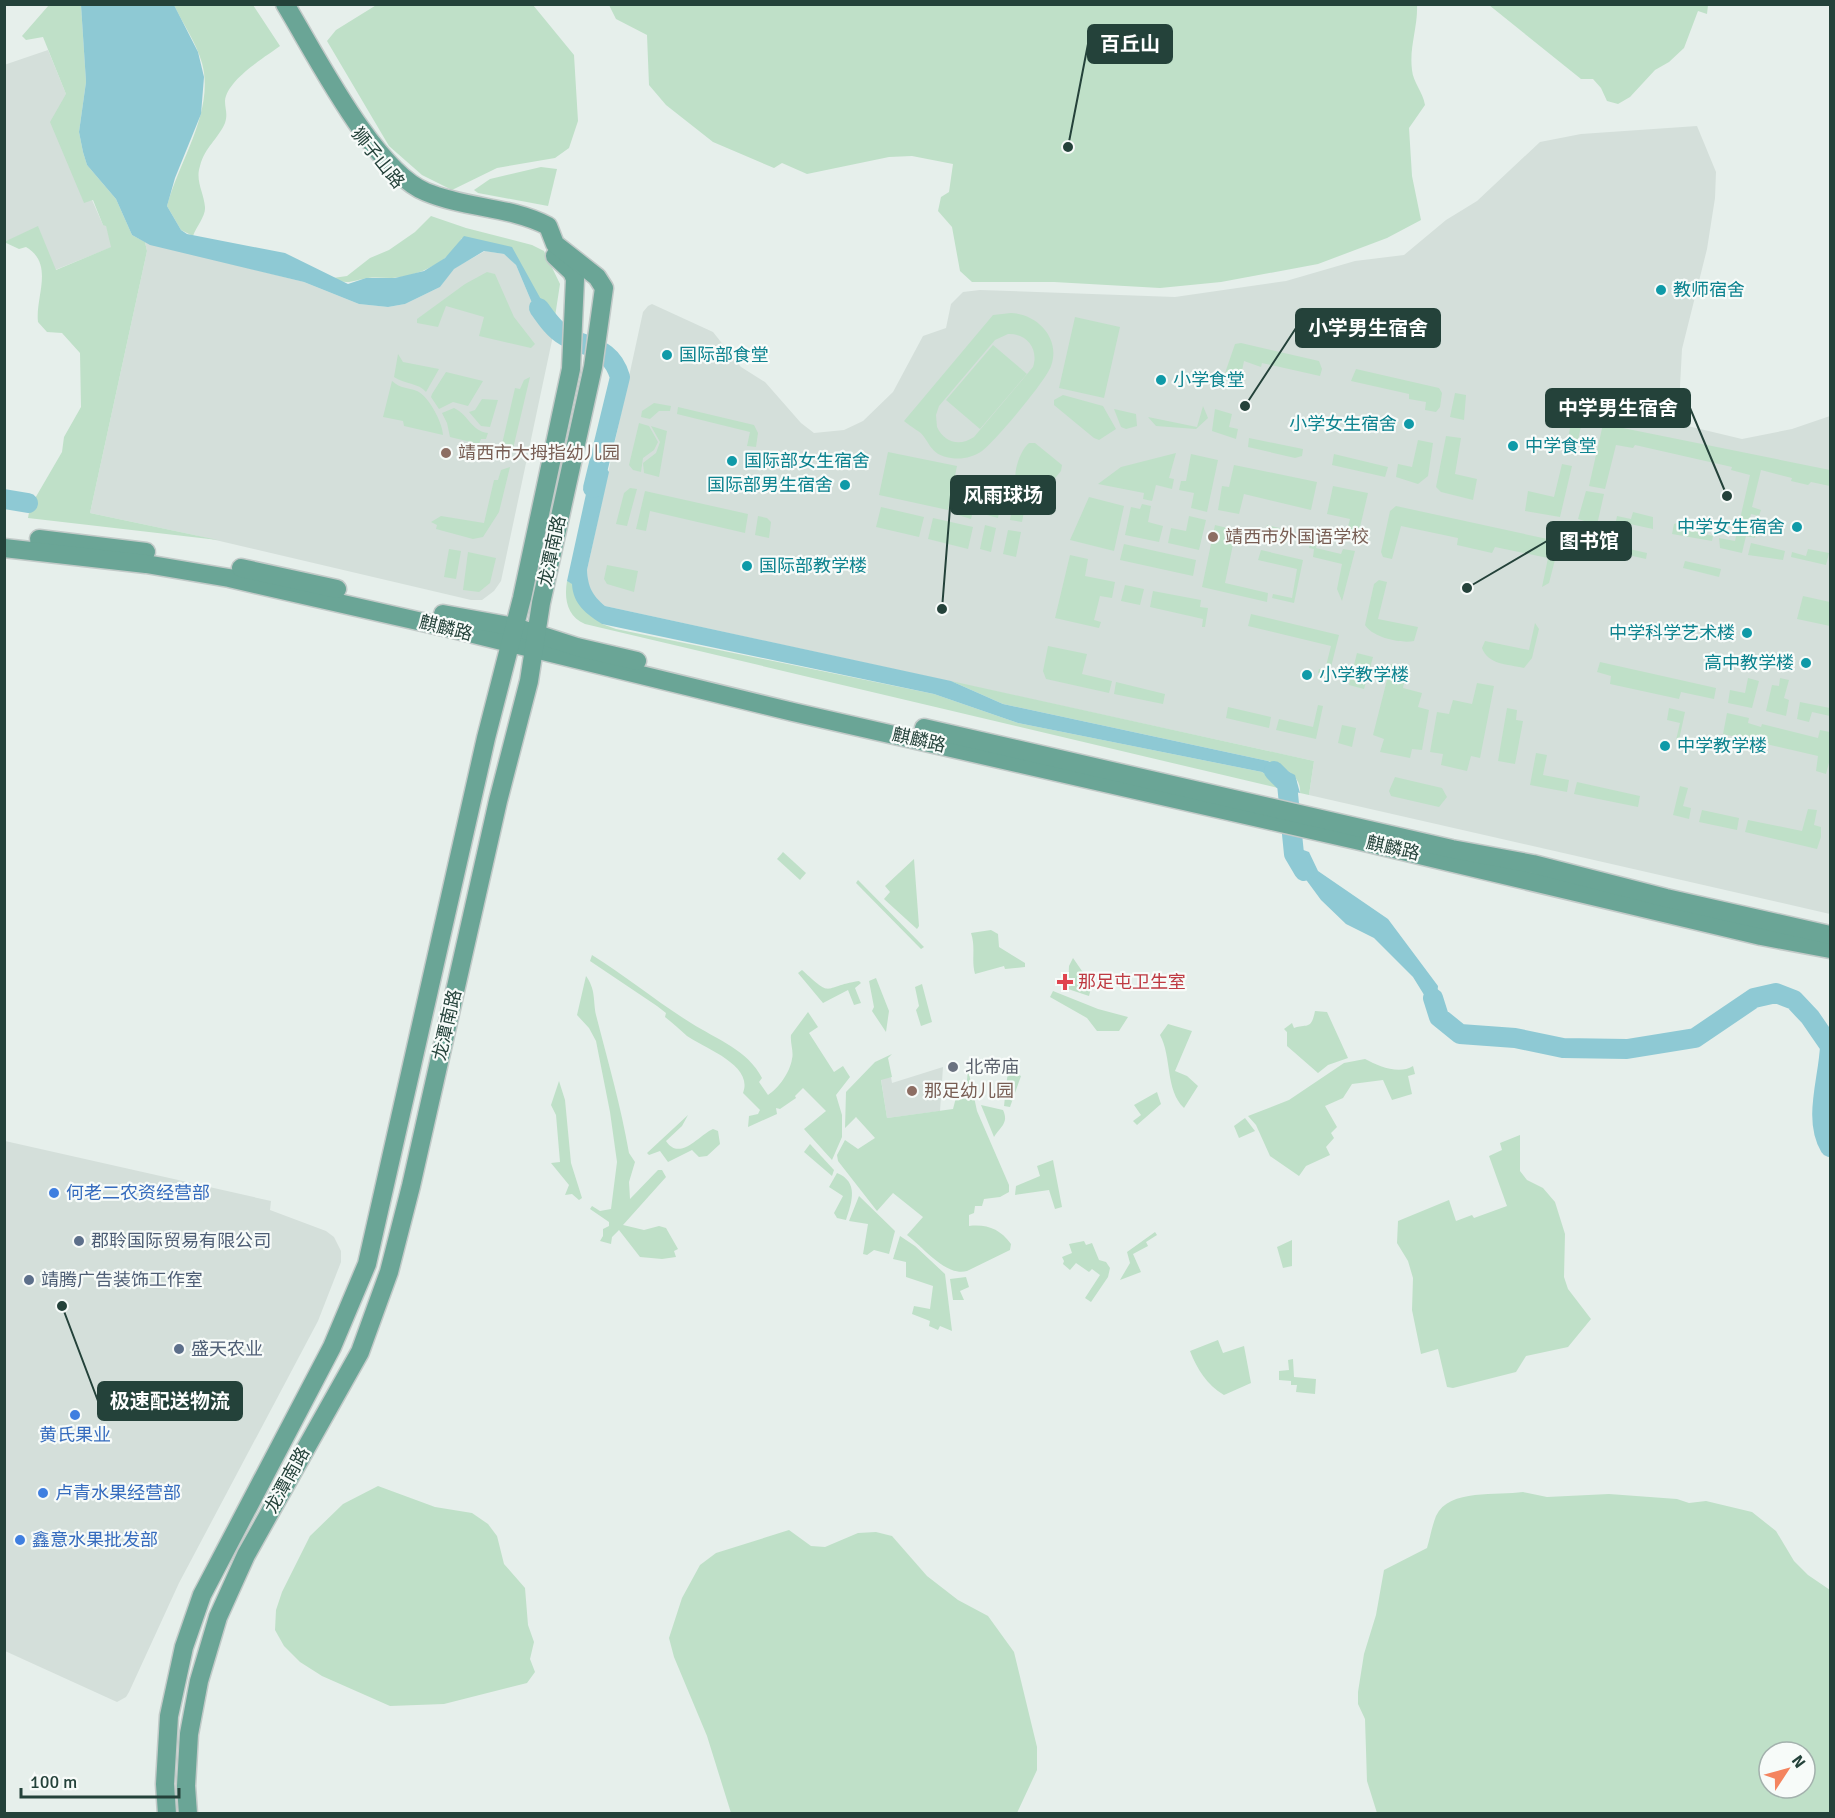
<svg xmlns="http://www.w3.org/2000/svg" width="1835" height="1818" viewBox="0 0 1835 1818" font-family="Signika,'Noto Sans SC',sans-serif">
<rect width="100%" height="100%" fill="#e6efeb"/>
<g fill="#d4dfda">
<polygon points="48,50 66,94 72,171 84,202 92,200 103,225 106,225 112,247 55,270 38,227 5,242 4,65"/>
<polygon points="1697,126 1716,172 1715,198 1707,249 1682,349 1679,405 1675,423 1742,439 1792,429 1830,416 1830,914 1309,795 1314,761 605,606 593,596 588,583 587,570 643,312 648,306 652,304 713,332 741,367 765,382 801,423 814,433 844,430 863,421 893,392 923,336 946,328 951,304 963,292 980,290 1175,297 1286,281 1355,261 1404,255 1446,220 1477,201 1540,142 1581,134"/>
<polygon points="145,242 304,282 359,304 388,307 405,304 440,287 453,269 485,251 504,254 509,258 516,265 535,310 554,331 501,581 494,591 482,600 471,600 194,535 90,513 147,251"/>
<polygon points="943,1067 940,1111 887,1118 881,1079 891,1077 892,1083"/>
<polygon points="5,1141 271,1201 270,1210 326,1231 334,1237 341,1251 341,1262 318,1321 179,1583 129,1692 126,1697 117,1702 5,1651"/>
</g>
<g fill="#bfe0c8" fill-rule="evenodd">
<polygon points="378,4 533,5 574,55 578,121 569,148 555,158 497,168 452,190 422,175 389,146 327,41 336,30"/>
<path d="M49,5H81L86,82L79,132L83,152L87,165L116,199L132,235L145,242L147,251L90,513L218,540L28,518L30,507L62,452L64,437L81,407L80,353L62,333L47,332L38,322C35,297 55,264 26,247L19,249L4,242L38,226L56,270L111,247L106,226L103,225L93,200L84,203L50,122L66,94L43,37L26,40L22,36Z"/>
<path d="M174,5H253L280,46C265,57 227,80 225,101C225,109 228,114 225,123C218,139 205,147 200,166C195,181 204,193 205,207C206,216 196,227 193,236L181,230L167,206C179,161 215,111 202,63C196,42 183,24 174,5Z"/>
<path d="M609,5H1417C1418,27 1409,47 1412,70C1413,82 1423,92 1425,105L1409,128L1412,176L1421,220L1387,238L1318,264L1221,282L1160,288L1054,282H972L960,271L952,227L938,211L941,197L949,192L953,164L912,156L889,157L807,174L782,163L774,168L713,142L666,105L649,85L647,35L616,19Z"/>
<polygon points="1489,5 1708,5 1707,14 1698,11 1684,48 1669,62 1655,70 1630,97 1618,104 1607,101 1601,88 1593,79 1581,79"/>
<polygon points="541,167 557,169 548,206 478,193 474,190 490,179"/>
<path d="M431,216L466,228L532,245L544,251L560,284L554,323L506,247L462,238C448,263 419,276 392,278C384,278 376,277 368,278C354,280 347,286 333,278L347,276L370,258L389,250L415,232Z"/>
<polygon points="487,272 495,274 514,317 535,344 531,348 479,336 484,317 446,306 438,327 417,323 417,319 465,284"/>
<path d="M1011,313C1038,314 1061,339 1051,366C1046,381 995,441 982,451C973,457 962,460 951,458C928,455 930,439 918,431C915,429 909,425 904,421L993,315ZM1008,334C1027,333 1039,349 1033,367L974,437C959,447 944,442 937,427L936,415L939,406L995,340Z"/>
<polygon points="1075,317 1120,327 1104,398 1059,388"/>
<polygon points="1241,343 1319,361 1322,369 1320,376 1262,363 1261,367 1244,361 1240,380 1224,376 1235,344"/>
<polygon points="993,345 1027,374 980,429 946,400"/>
<path d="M398,354L403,362L439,369L426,392C419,383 404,384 394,377Z"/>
<polygon points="1356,369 1439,388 1442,393 1440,407 1436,412 1425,410 1426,402 1409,399 1409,394 1351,381"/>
<polygon points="446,372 483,381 468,406 453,402 439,409 431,397 432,394"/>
<polygon points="530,377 512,453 502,444 515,388 520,389 524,380"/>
<path d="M392,381C401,389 407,387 417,391C429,396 443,424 443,435L404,426L403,421L383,417Z"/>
<polygon points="1455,393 1466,395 1464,420 1450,417"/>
<polygon points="1063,395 1103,406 1116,429 1099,440 1094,438 1054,405 1054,400"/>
<polygon points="482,399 498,400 490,427 481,426 469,412 475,410"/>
<polygon points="654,403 671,406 670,411 659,411 650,419 641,417 642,411"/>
<polygon points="1203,406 1208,418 1196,429 1156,426 1148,417 1197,427"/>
<polygon points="678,407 754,425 758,433 756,447 747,446 750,432 677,414"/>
<path d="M454,408C469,415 471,431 488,433L486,439H481L479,444L450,437L447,423L442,413Z"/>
<polygon points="1114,409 1136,414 1137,426 1126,429 1121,427"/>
<polygon points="1215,409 1232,414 1229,427 1238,429 1236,439 1212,431"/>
<polygon points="1572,419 1582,421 1575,455 1565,452"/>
<polygon points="639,423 649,426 658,442 654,450 643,458 641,472 633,470 629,465"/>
<polygon points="1603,424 1830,470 1830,486 1811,482 1808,485 1791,481 1792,478 1761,470 1752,507 1761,510 1759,516 1751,514 1747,530 1756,533 1755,538 1746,536 1742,553 1720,548 1719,538 1735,541 1750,475 1731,470 1732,467 1635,445 1633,448 1616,445 1605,489 1589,486"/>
<polygon points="651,426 667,431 659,477 644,473 643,463 656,453 660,442"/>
<polygon points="1446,436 1461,438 1455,474 1477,479 1473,500 1441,492 1436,487"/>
<polygon points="1249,438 1303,449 1302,456 1295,458 1248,447"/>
<polygon points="1418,440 1433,443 1428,476 1418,484 1396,477 1398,464 1412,467"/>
<path d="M1029,443H1035L1062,465L1061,471L1046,489L1016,481C1013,471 1021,449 1029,443Z"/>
<polygon points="888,452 957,466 948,510 879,495"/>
<polygon points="1176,453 1169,478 1174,479 1172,489 1156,485 1152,501 1143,499 1144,493 1098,484 1121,467"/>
<polygon points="1191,454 1218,460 1207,512 1191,508 1194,493 1179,490 1181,481 1186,481"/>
<polygon points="1334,454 1388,467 1385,477 1332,465"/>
<polygon points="1562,464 1572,466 1560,517 1525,511 1528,491 1554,497"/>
<polygon points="1234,465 1317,482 1311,510 1244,494 1239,514 1218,510 1222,486 1229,487"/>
<polygon points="510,467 499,512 483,537 473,539 436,529 437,525 431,522 441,516 484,523 494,480 498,480 501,470"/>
<polygon points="966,483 979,486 971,519 958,515"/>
<polygon points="1333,486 1368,493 1357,540 1345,538 1350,519 1327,514"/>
<polygon points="630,488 637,489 627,526 616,524 624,493"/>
<polygon points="992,490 1003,492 998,518 987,515"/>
<polygon points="645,491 748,514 745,533 650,511 646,531 636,529"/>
<polygon points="1586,491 1604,494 1597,525 1578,519"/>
<polygon points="1014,493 1027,496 1022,522 1010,520"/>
<polygon points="1089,497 1124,506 1114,551 1070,540"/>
<polygon points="1142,504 1151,506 1148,522 1163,526 1159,542 1125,535 1131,507 1140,509"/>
<polygon points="1396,506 1552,540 1557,552 1549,583 1542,587 1548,558 1495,547 1492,553 1457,545 1458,538 1401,526 1392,559 1383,557 1381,552 1390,511"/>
<polygon points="881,507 924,517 919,537 876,527"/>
<polygon points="1633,512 1653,517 1653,529 1616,521 1617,516 1631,519"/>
<polygon points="758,516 767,518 771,522 769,538 755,535"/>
<polygon points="1189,516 1206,520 1199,550 1168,543 1171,528 1186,531"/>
<polygon points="933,518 973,527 968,549 928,539"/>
<polygon points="1677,523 1707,529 1705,534 1713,536 1712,541 1672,534 1674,524"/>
<polygon points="985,525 996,528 991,552 980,549"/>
<polygon points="1215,525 1236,530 1225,583 1268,593 1267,602 1202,587"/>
<polygon points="1267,525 1288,530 1285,542 1264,537"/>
<polygon points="1008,530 1021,532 1016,557 1003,554"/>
<polygon points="1312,536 1318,538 1316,548 1341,554 1343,549 1355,551 1342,601 1337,589 1342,564 1313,557 1314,549 1309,548"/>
<polygon points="1751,543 1785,551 1783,560 1748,555"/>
<polygon points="1124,544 1196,560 1193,576 1120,560"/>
<polygon points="1612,545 1647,553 1646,559 1610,551"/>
<polygon points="449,549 461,551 456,579 444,577"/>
<polygon points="1808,549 1829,553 1826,565 1791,557 1792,552 1806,556"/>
<polygon points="1261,550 1303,560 1294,603 1272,598 1273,594 1292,598 1297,569 1258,560"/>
<polygon points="468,552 496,558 490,583 479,592 463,590"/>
<polygon points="1070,555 1088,559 1085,576 1115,582 1112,598 1100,596 1094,620 1101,622 1099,628 1055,618"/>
<polygon points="1685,561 1721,569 1719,577 1683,568"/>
<polygon points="607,565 638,571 634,592 607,584 604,579"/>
<path d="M1379,580L1387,582L1378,619L1418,627L1414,641C1401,644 1372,637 1365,625L1374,584Z"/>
<path d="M567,581L573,584L602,624L616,629L934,694L1018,723L1262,772L1276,781L1278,788L585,624C567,616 564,599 567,581Z"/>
<polygon points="1125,585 1144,589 1140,605 1121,601"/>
<polygon points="1153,591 1201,600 1200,607 1208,608 1205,627 1202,627 1203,619 1150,607"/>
<polygon points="1803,596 1830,602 1830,626 1797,619"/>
<polygon points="1251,614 1339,635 1329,675 1318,673 1319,669 1325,670 1331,646 1248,626"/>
<path d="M1535,623L1539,629L1532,658L1524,668C1508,664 1488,665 1482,648L1485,641L1529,650Z"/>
<polygon points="1048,646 1087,654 1082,674 1112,681 1109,693 1046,679 1043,671"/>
<polygon points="1357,653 1373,657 1364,689 1349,685"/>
<polygon points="1600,662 1716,688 1714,699 1681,692 1679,699 1610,684 1611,676 1597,672"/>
<polygon points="1391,664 1407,668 1403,688 1422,693 1418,707 1429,710 1422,750 1412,749 1410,758 1380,752 1384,739 1373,735"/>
<polygon points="1748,678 1759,681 1752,708 1728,703 1730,690 1745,693"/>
<polygon points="1780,678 1789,680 1784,698 1789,700 1786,716 1766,711 1772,685 1779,686"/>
<path d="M951,681L1314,761L1309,795L1300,793C1302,775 1282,767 1268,761L1003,704Z"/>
<polygon points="1116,682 1165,694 1163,704 1114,694"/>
<polygon points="1477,683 1494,686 1480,758 1471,756 1467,771 1441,765 1443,754 1430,752 1437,712 1449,714 1453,700 1472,704"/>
<polygon points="1800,702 1830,708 1830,716 1812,712 1809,722 1797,719"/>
<polygon points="1318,705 1323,706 1316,739 1276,730 1279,719 1313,727"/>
<polygon points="1228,707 1271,717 1269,728 1226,718"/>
<polygon points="1507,708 1517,710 1516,720 1523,721 1515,764 1498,761"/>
<polygon points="1669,708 1685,712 1679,740 1676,740 1680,723 1667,720"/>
<polygon points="1727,713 1749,718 1748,723 1761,727 1762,724 1818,738 1820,730 1830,732 1830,759 1826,774 1816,771 1818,756 1723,734"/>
<polygon points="1342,725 1356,728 1352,747 1338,743"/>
<polygon points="1536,753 1547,755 1543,775 1569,780 1567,792 1530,785"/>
<polygon points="1395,777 1442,788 1447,797 1439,807 1391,796 1389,791"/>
<polygon points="1577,782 1640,796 1638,807 1574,794"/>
<polygon points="1680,786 1688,788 1683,806 1691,808 1689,819 1673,815"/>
<polygon points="1808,809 1817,810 1814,825 1821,827 1821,837 1817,849 1745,832 1748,820 1802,831"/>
<polygon points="1702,810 1739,818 1737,830 1699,822"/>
<polygon points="783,852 806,873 800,880 777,859"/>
<polygon points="914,859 919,926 917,929 884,899 890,892 885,886"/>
<polygon points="858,880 924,947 921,949 856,883"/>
<path d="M991,930L998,934L999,947L1025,963V967L1005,969L1004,966L975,974C971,960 976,948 971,933Z"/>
<path d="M592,955C626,976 657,1002 691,1023C716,1039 748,1050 762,1078L759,1082L768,1095C779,1088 790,1072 792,1059C794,1052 790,1043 791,1035L808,1012L818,1027L809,1033L834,1072L843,1066L850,1077L836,1095L842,1115V1137L832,1160L804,1129L826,1111L803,1088L795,1096L796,1098L780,1109L776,1108L777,1114L748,1127L749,1116L758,1114L760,1110L743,1093C754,1065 704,1048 687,1036C680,1030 673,1023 665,1017L666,1013L657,1006L590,961Z"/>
<polygon points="1073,958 1082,971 1093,980 1089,996 1068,989 1069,966"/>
<path d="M802,970C834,999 821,987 859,981L861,983L855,988L861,1003L854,1005L848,990L823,1003L798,973Z"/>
<path d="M586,976C596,990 593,1000 596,1015C608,1062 621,1106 629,1153L635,1162L629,1182L630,1199L658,1170H662L666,1177L623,1225L644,1230L659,1226L666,1228L678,1249L674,1251L676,1257L662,1259L640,1257L619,1230L612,1237L611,1244L600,1241L603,1236V1229L609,1226V1222L590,1209L592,1206L600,1211L611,1209L617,1162L610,1112L596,1041L589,1028L577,1015Z"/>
<polygon points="876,978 889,1011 886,1032 872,1011 874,1007 869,981"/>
<polygon points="922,984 932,1022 921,1026 916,1010 919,1006 915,987"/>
<polygon points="1053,991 1098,1009 1128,1017 1119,1031 1097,1031 1087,1018 1050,997"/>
<path d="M1315,1011L1327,1012L1348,1058L1328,1065L1318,1073L1287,1046V1032L1284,1029L1292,1023L1294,1028C1307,1023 1311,1031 1315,1011Z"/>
<path d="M1168,1024L1192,1031L1175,1071L1187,1076L1198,1086L1184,1108C1165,1090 1172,1057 1160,1035Z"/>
<path d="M892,1054L888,1058L892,1077L881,1080L887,1118L953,1109L958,1090L966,1091L968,1069L977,1111L1009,1185V1192L1000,1197L984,1199L982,1206H975L974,1213L969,1215V1226C987,1224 1000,1229 1011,1244L1010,1250L967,1271C946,1277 923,1247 907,1235L923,1217L893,1193L877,1211L838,1161L837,1155L845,1140L858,1149L875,1138L856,1117L845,1128L846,1092L875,1062Z"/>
<path d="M1365,1059C1378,1066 1399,1075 1413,1066L1415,1074L1408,1076L1412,1094L1392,1100L1383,1080L1352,1084L1343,1098L1325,1106L1337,1127L1331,1133L1334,1138L1326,1147L1330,1155L1306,1166L1299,1176L1270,1156L1256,1125L1248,1116L1289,1100L1344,1063Z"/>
<polygon points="1008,1070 1021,1076 1010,1107 1004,1106"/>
<polygon points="559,1081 565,1100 571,1163 582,1198 579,1200 572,1194 565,1195 569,1185 551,1163 560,1162 556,1115 551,1105"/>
<polygon points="1157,1092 1161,1104 1137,1125 1133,1121 1141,1115 1134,1105"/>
<path d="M981,1105L1003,1110C1009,1123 1001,1126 994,1137Z"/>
<path d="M688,1115L682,1126L666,1141C680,1162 699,1135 713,1129L718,1131L720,1144L707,1156L699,1157L692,1150L668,1162L660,1151L649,1155L647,1153Z"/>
<polygon points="1245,1118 1255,1131 1239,1138 1234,1126"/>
<polygon points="1520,1135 1520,1171 1527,1180 1543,1188 1555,1202 1565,1234 1564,1277 1568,1289 1591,1319 1568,1347 1526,1356 1516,1372 1453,1388 1447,1387 1438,1349 1421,1354 1412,1310 1413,1278 1408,1261 1397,1243 1398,1221 1449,1200 1456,1221 1472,1215 1474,1218 1507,1206 1489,1156 1502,1150 1500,1143"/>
<polygon points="810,1144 834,1170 832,1176 804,1152"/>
<polygon points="1053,1160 1062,1207 1055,1209 1049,1190 1015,1195 1016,1186 1040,1176 1037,1166"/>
<path d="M837,1173C859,1182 852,1202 846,1220L837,1218L834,1213L843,1196L829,1187Z"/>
<polygon points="859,1196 895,1231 889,1254 874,1250 867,1255 863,1254 868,1224 849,1221"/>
<polygon points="1155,1232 1157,1235 1146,1242 1148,1246 1133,1254 1141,1272 1120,1280 1130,1263 1127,1252"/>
<polygon points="900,1236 915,1246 945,1274 952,1331 940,1326 938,1330 929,1326 930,1321 912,1314 914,1306 930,1309 933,1286 906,1277 906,1262 893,1259"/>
<polygon points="1292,1240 1292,1266 1283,1268 1277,1247"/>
<polygon points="1084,1241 1086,1245 1092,1243 1099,1260 1106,1262 1110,1268 1108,1277 1091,1302 1085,1298 1100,1275 1092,1269 1089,1272 1076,1263 1070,1270 1063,1264 1064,1261 1062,1257 1072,1253 1069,1244"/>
<polygon points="966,1277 969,1287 960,1291 964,1300 953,1300 950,1279"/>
<path d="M1218,1340L1223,1353L1244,1346L1251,1383L1224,1395C1207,1385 1197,1369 1190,1351Z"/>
<polygon points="1293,1359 1294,1377 1316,1379 1315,1394 1296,1392 1297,1385 1291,1385 1291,1381 1279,1380 1279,1371 1289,1370 1288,1360"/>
<polygon points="378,1486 435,1507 472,1513 488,1524 497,1536 504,1564 525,1588 528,1625 534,1642 530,1659 535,1672 527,1683 444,1704 390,1706 322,1676 300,1662 284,1646 275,1630 276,1610 282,1592 310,1536 343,1504"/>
<path d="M1523,1492L1547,1497L1609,1494L1677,1499L1689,1503L1706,1501L1752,1512L1776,1531L1794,1561L1808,1575L1830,1590V1813H1377L1367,1781L1365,1719L1358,1704V1692L1364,1654L1376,1615L1384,1570L1427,1548C1430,1538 1432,1526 1436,1516C1449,1488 1498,1496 1523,1492ZM1769,1752H1805V1788H1769Z"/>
<polygon points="789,1530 811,1546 825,1547 858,1533 876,1532 892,1536 927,1576 958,1600 988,1616 1014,1652 1037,1747 1037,1770 1017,1813 731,1813 707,1736 674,1657 669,1638 682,1598 700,1565 716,1553"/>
</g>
<g fill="#8ec9d4">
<polygon points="81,5 174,5 198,52 204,77 201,114 175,178 167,206 181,230 187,234 285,253 348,284 366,278 395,278 424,271 445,258 464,236 512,247 554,323 554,331 535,310 516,265 504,254 484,251 454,269 440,287 405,304 388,307 359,304 304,282 150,245 132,235 116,199 87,165 83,152 79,132 86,82"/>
<path d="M593,462L603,464L609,472L587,570C588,587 592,595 605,606L951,681L1003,704L1268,761L1295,775L1300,793L1278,788L1276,781L1262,772L1018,723L934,694L602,624C586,614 573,604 572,584L567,581Z"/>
<polygon points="1284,843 1309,852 1318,871 1388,919 1438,986 1437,997 1446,1015 1438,1026 1430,1019 1426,998 1413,977 1374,938 1346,924 1321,900 1296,866"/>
</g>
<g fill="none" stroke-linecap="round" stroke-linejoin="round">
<g stroke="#8ec9d4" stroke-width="20">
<path d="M539,308C546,318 554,330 565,336C590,349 611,347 620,377L593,488"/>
<polyline points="4,499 28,503"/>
<polyline points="1274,771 1287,784 1294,854 1304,871"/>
<path d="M1433,998L1439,1017L1460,1034L1515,1038L1563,1048L1627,1049L1695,1038L1754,998L1776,993L1794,1000L1810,1017L1830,1046C1829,1078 1813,1119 1830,1147"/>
</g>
<g stroke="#c2cac8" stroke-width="21">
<g id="major">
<polyline points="39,539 146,552"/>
<polyline points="4,548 146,564 229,578 453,629 793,712 1360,841 1761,936 1830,949"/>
<polyline points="241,568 337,589"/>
<polyline points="443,614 515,627 577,647 637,661"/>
<polyline points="924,728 1452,849 1533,864 1666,898 1830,935"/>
<polyline points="167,1814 165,1784 169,1716 184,1647 202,1595 332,1347 367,1264 486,738 522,598 571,369 575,279 572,272 555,256"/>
<path d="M188,1814L186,1786L189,1734L199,1681L218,1617L246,1555L360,1352L389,1272L411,1186L498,801L529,681L541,603L593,367L604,288L597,277L555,244L548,226C509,206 467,209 426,192C374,171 315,53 285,4"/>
</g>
</g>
<use href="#major" stroke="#6aa596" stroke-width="18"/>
</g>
<g fill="#0f9aa8" stroke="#f7fbf9" stroke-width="2">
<circle cx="1661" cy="290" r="6"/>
<circle cx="667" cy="355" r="6"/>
<circle cx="1161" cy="380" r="6"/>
<circle cx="1409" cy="424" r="6"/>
<circle cx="1513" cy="446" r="6"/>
<circle cx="732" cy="461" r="6"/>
<circle cx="845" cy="485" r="6"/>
<circle cx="1797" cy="527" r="6"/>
<circle cx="747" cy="566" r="6"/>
<circle cx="1747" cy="633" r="6"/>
<circle cx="1806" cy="663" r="6"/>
<circle cx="1307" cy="675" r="6"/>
<circle cx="1665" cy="746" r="6"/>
</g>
<g fill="#8d6e63" stroke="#f7fbf9" stroke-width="2">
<circle cx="446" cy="453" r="6"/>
<circle cx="1213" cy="537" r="6"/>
<circle cx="912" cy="1091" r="6"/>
</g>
<path fill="#e0444e" stroke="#f7fbf9" stroke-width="2" d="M1062 973h6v6h6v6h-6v6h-6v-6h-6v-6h6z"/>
<circle fill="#6b7280" stroke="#f7fbf9" stroke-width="2" cx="953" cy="1067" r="6"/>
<g fill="#3f7fe0" stroke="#f7fbf9" stroke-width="2">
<circle cx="54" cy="1193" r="6"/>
<circle cx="75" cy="1415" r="6"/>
<circle cx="43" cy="1493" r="6"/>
<circle cx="20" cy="1540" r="6"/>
</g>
<g fill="#5c6f8a" stroke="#f7fbf9" stroke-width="2">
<circle cx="79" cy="1241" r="6"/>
<circle cx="29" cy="1280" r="6"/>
<circle cx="179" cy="1349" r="6"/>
</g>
<g text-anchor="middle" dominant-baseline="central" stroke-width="4.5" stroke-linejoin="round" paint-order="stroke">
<g font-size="18" fill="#24423a" stroke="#f7fbf9">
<text transform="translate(378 158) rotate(51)">狮子山路</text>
<text transform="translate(552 551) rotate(-78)">龙潭南路</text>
<text transform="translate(446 628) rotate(14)">麒麟路</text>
<text transform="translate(919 740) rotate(13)">麒麟路</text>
<text transform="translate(1393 848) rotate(13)">麒麟路</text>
<text transform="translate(447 1025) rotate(-77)">龙潭南路</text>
<text transform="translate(287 1480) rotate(-61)">龙潭南路</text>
</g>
<g font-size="18" fill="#0d838f" stroke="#f7fbf9" text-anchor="start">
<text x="1673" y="290">教师宿舍</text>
<text x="679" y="355">国际部食堂</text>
<text x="1173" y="380">小学食堂</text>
<text x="1397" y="424" text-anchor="end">小学女生宿舍</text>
<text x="1525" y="446">中学食堂</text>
<text x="744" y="461">国际部女生宿舍</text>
<text x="833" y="485" text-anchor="end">国际部男生宿舍</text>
<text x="1785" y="527" text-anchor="end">中学女生宿舍</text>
<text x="759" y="566">国际部教学楼</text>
<text x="1735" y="633" text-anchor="end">中学科学艺术楼</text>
<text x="1794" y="663" text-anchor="end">高中教学楼</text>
<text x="1319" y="675">小学教学楼</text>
<text x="1677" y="746">中学教学楼</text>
</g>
<g font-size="18" fill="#785e54" stroke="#f7fbf9" text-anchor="start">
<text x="458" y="453">靖西市大拇指幼儿园</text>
<text x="1225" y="537">靖西市外国语学校</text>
<text x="924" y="1091">那足幼儿园</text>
</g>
<g font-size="18" fill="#be3a42" stroke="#f7fbf9" text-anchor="start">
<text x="1078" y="982">那足屯卫生室</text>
</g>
<g font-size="18" fill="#5b616d" stroke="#f7fbf9" text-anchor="start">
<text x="965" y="1067">北帝庙</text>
</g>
<g font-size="18" fill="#366cbe" stroke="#f7fbf9" text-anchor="start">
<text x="66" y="1193">何老二农资经营部</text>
<text x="75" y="1435" text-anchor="middle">黄氏果业</text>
<text x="55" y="1493">卢青水果经营部</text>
<text x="32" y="1540">鑫意水果批发部</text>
</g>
<g font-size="18" fill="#4e5e75" stroke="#f7fbf9" text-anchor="start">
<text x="91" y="1241">郡聆国际贸易有限公司</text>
<text x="41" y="1280">靖腾广告装饰工作室</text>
<text x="191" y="1349">盛天农业</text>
</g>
</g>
<path fill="none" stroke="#24423a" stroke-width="2" d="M1068 147L1088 44M1245 406L1296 328M1727 496L1690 408M942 609L951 495M1467 588L1547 541M62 1306L98 1401"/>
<g fill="#24423a" stroke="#f7fbf9" stroke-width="2">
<circle cx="1068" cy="147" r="6"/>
<circle cx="1245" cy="406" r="6"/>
<circle cx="1727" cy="496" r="6"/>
<circle cx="942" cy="609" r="6"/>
<circle cx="1467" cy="588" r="6"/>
<circle cx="62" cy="1306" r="6"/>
</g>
<g fill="#24423a" stroke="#24423a" stroke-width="2">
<rect x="1088" y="25" width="84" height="38" rx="6"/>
<rect x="1296" y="309" width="144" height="38" rx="6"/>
<rect x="1546" y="389" width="144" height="38" rx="6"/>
<rect x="951" y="476" width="104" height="38" rx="6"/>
<rect x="1547" y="522" width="84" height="38" rx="6"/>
<rect x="98" y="1382" width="144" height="38" rx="6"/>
</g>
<g font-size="20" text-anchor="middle" font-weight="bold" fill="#fff">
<text x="1130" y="51">百丘山</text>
<text x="1368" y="335">小学男生宿舍</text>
<text x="1618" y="415">中学男生宿舍</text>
<text x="1003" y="502">风雨球场</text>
<text x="1589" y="548">图书馆</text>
<text x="170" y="1408">极速配送物流</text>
</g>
<rect width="1835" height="1818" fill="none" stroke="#24423a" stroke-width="12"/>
<g transform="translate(1787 1770) rotate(54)"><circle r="28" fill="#f7fbf9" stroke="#a3b1ad" stroke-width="1.5"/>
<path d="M0-4.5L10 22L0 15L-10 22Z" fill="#f4845f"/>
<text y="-9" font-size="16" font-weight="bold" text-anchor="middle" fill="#24423a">N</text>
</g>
<path d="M21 1788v9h158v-9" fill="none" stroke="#24423a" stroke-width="3"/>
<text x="30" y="1788" font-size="18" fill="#24423a" stroke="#f7fbf9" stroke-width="4.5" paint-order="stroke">100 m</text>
</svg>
